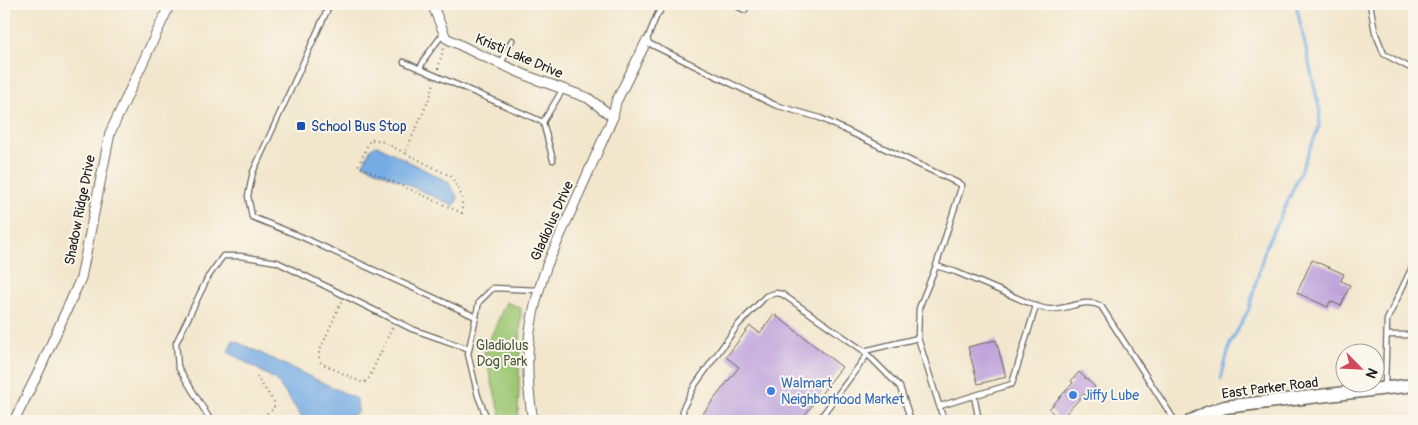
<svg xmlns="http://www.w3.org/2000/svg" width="1418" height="425" viewBox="0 0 1418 425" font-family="Pangolin,sans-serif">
<rect width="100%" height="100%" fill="#fbf7ec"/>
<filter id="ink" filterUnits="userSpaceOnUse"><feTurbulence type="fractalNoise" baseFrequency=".02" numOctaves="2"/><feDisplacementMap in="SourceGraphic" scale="10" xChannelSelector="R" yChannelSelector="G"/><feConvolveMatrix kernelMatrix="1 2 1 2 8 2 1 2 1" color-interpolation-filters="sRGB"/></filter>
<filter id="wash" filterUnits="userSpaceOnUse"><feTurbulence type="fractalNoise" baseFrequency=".0096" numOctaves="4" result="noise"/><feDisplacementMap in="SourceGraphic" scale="20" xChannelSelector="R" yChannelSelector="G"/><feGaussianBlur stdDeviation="1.12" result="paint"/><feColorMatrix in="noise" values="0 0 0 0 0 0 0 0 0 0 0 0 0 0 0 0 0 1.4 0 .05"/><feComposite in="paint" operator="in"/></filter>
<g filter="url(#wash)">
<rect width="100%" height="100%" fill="#f2e6cc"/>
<polygon fill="#9ec875" stroke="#5d7248" points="506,302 521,308 518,421 502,421 484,352"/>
<g fill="#76ace4" stroke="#496480">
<polygon points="377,145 448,182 458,198 454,206 363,164 371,148"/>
<polygon points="233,340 357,399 358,412 344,421 312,421 302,417 276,380 228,352"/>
</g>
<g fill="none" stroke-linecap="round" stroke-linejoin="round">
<polyline stroke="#76ace4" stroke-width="3" points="1221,379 1230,344 1249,309 1265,249 1291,194 1319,127 1320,112 1296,4"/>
</g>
<g id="blocks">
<g fill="#bfa4dc">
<polygon points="1312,260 1344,274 1341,281 1350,285 1341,306 1330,301 1328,307 1297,293"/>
<polygon points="774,314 842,367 800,421 708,421 701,416 739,367 726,357 750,326 760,333"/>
<polygon points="996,340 1006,377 978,384 968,347"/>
<polygon points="1079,372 1095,387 1086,396 1084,394 1060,420 1049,409 1073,383 1071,381"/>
</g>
</g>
</g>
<g filter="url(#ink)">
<use href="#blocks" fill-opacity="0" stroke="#67635a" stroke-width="1"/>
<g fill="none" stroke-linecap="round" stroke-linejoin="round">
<g stroke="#67635a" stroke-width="7">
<g id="lane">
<polyline points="330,4 253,172 248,196 252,217 302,237 476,317"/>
<polyline points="654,4 660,11"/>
<polyline points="665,4 657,15 646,42 775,105 820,118 962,185 936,266"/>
<polyline points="732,4 745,10"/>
<polyline points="1370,4 1375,32 1384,54 1414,70"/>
<polyline points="404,62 543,122"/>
<polyline points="501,64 512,40"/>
<polyline points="420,68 427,55 443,34"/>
<polyline points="553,160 543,122 563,89"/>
<polyline points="1387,335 1414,335"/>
<polyline points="864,351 900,387 911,421"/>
<polyline points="1385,386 1387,320 1414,263"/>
<polyline points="974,396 979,421"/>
<polyline points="940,406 1012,384 1036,306"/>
<polyline points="211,421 178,367 176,343 208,277 223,256 240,256 277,262 412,329 469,349"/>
<polyline points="488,421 478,396 468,354 479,302 493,288 538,290"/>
<polyline points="683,421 683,408 695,385 738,325 766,296 776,293 782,294 864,351 918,338"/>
<polyline points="818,421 867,355"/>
<path d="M944,421L918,338L919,308L936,266L956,272L1036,306C1040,307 1044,309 1048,309C1067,311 1084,297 1101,306L1175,421"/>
</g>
</g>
<g stroke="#67635a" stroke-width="11">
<g id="street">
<polyline points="432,4 446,38 478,54 530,77 588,98 613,117"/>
<polyline points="14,421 39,371 81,278 110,133 170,4"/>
<path d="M533,421C523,362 527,322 547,265L613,117L616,102L646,42"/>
</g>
</g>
<g stroke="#67635a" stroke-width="15">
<polyline id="secondary" points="1191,421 1207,413 1225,407 1414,385"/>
</g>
<g stroke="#67635a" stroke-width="2" stroke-dasharray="1 4" stroke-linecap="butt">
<polyline points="438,69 444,47"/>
<polyline points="405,153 379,140 370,140 358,166 462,213 462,197 452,177 405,153 430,97 434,83"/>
<polyline points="341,302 318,355 321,363 363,383 368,380 392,328"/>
<polyline points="254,421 274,409 274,402 255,374"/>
</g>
<use href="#lane" stroke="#fff" stroke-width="4.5"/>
<use href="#street" stroke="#fff" stroke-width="9"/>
<use href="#secondary" stroke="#fff" stroke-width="12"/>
</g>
</g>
<rect fill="#1a4fb4" stroke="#fbf7ec" stroke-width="2" x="296" y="121" width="10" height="10" rx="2.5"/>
<g fill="#3f7fe0" stroke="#fbf7ec" stroke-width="2">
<circle cx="771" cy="391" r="5"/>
<circle cx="1073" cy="395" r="5"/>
</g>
<g text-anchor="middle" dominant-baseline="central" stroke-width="4" stroke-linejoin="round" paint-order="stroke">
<g font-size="14" fill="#1c1c1c" stroke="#fbf7ec">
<text transform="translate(519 56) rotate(23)">Kristi Lake Drive</text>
<text transform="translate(80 210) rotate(-79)">Shadow Ridge Drive</text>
<text transform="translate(552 221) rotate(-66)">Gladiolus Drive</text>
<text transform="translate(1270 388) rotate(-7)">East Parker Road</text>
</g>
<g font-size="14" fill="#164399" stroke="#fbf7ec" text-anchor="start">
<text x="311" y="126">School Bus Stop</text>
</g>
<g font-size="14" fill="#4a583b" stroke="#fbf7ec">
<text x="502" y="345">Gladiolus<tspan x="502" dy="16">Dog Park</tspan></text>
</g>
<g font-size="14" fill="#366cbe" stroke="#fbf7ec" text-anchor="start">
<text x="781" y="383">Walmart<tspan x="781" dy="16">Neighborhood Market</tspan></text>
<text x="1083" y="395">Jiffy Lube</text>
</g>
</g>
<rect width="1418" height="425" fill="none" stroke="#fbf7ec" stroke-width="20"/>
<g transform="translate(1360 368) rotate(114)"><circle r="24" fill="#fbf7ec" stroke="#a29f99"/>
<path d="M0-4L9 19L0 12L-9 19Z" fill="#d1495b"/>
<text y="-8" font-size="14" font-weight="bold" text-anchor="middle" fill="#1c1c1c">N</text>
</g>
</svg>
